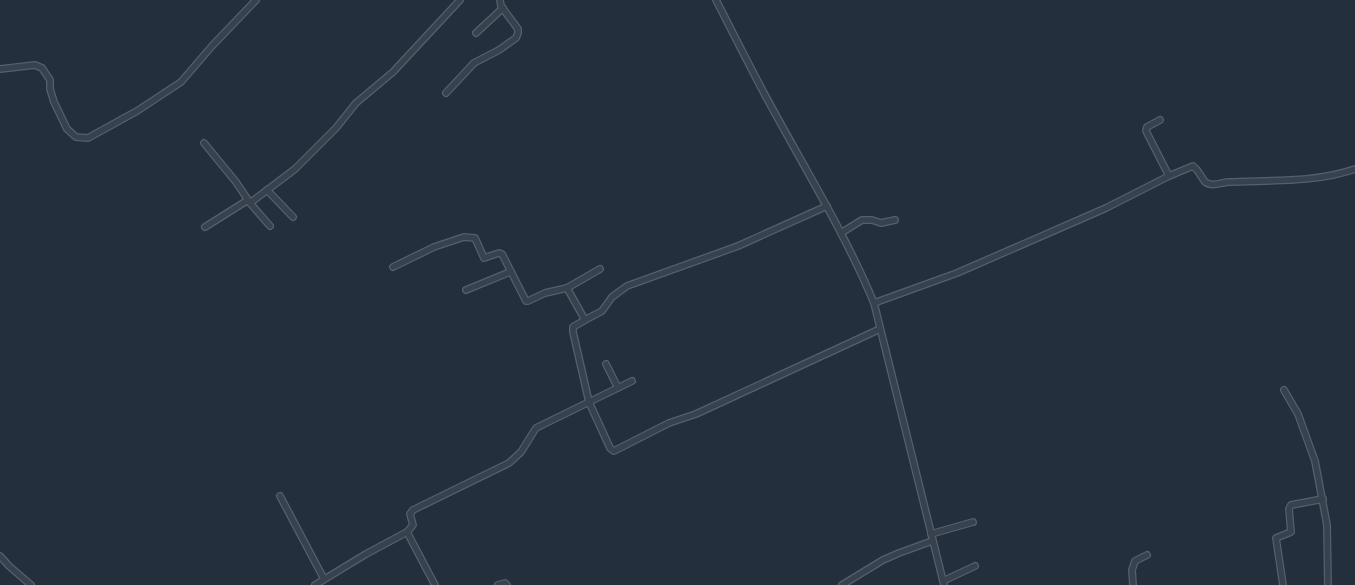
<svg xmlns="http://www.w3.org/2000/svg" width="1355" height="585" viewBox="0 0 1355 585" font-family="'Noto Sans',sans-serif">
<rect width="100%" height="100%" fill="#242f3e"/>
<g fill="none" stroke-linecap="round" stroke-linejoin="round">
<g stroke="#565f6c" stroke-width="8">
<g id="minor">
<path d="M716,0C732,31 748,63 765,95C802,164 844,231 874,303L944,585"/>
<polyline points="476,33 503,8"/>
<polyline points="0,69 35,65 42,68 50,80 50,89 54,102 67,129 76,137 88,138 137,111 181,82 212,46 256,0"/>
<polyline points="446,93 474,63 499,50 516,38 518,33 518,29 501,6 500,0"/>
<polyline points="1160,120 1147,127 1146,131 1169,176"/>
<polyline points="204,143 236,182 250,203 295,169 336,128 356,103 393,72 460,0"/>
<polyline points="267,190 293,217"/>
<polyline points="250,203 270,226"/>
<polyline points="205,227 248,200"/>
<polyline points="841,233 862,220 872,220 881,223 895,220"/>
<polyline points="393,267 434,247 464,237 475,238 484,258 499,253 502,254 526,301 528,301 545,293 567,288 585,320 602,311 612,297 627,286 738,246 827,206"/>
<polyline points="567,288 600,269"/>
<polyline points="466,290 510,272"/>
<path d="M874,303L957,273L1106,208L1169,176L1193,166L1197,170L1205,182C1212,187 1220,183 1228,182C1270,180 1314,183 1355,169"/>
<polyline points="585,320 573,327 573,332 589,402 632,381"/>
<polyline points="606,364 618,388"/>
<polyline points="1284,390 1298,414 1315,461 1327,525 1328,585"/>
<polyline points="280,496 324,579"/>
<polyline points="407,532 435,585"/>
<polyline points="931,534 973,522"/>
<polyline points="0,556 9,566 31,585"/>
<polyline points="943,581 975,566"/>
<polyline points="315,585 366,554 407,532 413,525 410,514 413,510 509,463 521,452 536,428 589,402 610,448 614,451 669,423 696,414 880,329"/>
<polyline points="498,585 505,583 507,585"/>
<polyline points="842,585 883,560 899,553 932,541"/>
<polyline points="1133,585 1132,570 1135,561 1147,555"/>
<polyline points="1283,585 1276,538 1291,532 1289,509 1291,505 1323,499"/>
</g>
</g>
<use href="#minor" stroke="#38414e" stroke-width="5.5"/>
</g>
</svg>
